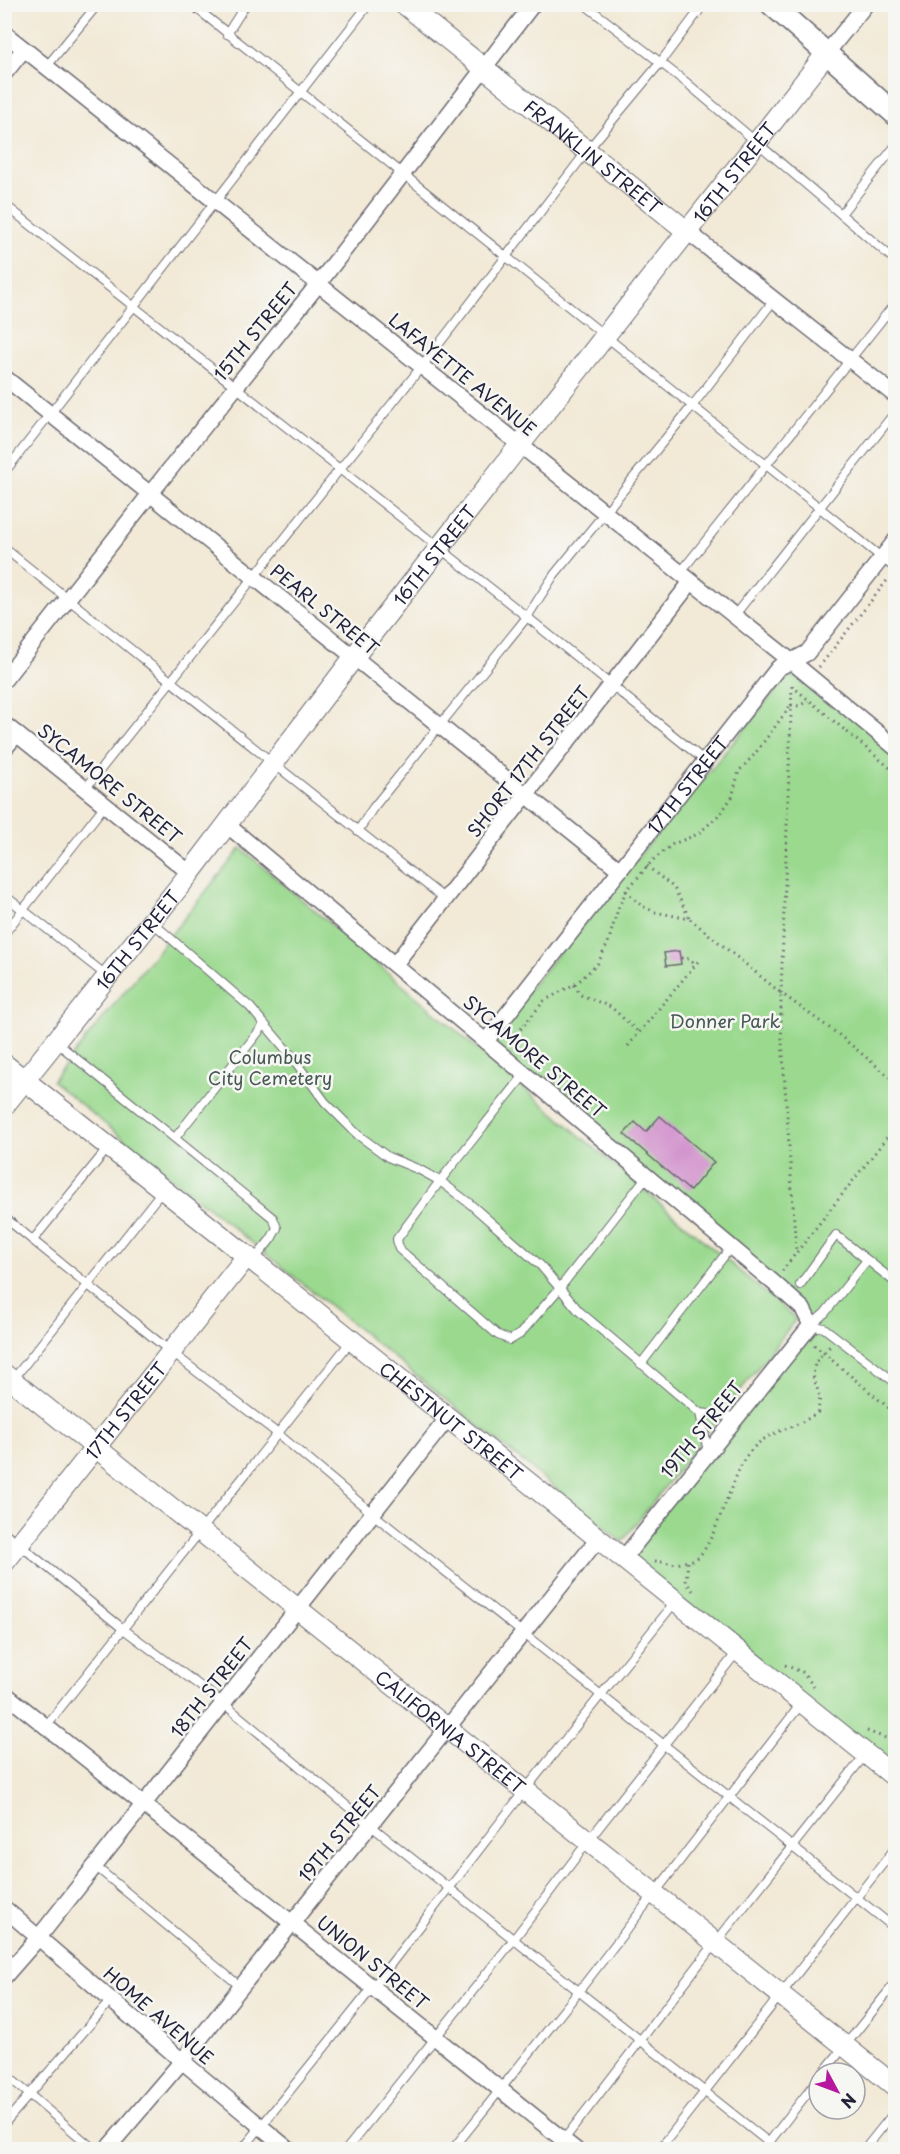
<svg xmlns="http://www.w3.org/2000/svg" width="900" height="2154" viewBox="0 0 900 2154" font-family="'Playpen Sans',sans-serif">
<rect width="100%" height="100%" fill="#f6f6f2"/>
<filter id="ink" filterUnits="userSpaceOnUse"><feTurbulence type="fractalNoise" baseFrequency=".0167" numOctaves="2"/><feDisplacementMap in="SourceGraphic" scale="12" xChannelSelector="R" yChannelSelector="G"/><feConvolveMatrix kernelMatrix="1 2 1 2 8 2 1 2 1" color-interpolation-filters="sRGB"/></filter>
<filter id="wash" filterUnits="userSpaceOnUse"><feTurbulence type="fractalNoise" baseFrequency=".008" numOctaves="4" result="noise"/><feDisplacementMap in="SourceGraphic" scale="24" xChannelSelector="R" yChannelSelector="G"/><feGaussianBlur stdDeviation="1.35" result="paint"/><feColorMatrix in="noise" values="0 0 0 0 0 0 0 0 0 0 0 0 0 0 0 0 0 1.4 0 .05"/><feComposite in="paint" operator="in"/></filter>
<g filter="url(#wash)">
<rect width="100%" height="100%" fill="#f2e9d6"/>
<g fill="#9ad98e" stroke="#5e7e64" stroke-width="1.5">
<polygon points="788,676 809,676 895,748 895,1778 623,1559 811,1326 803,1309 486,1041"/>
<polygon points="241,848 796,1319 622,1542 52,1081"/>
</g>
<g id="blocks">
<g fill="#d395ce">
<polygon points="679,951 681,964 666,966 664,953"/>
<polygon points="660,1116 714,1162 690,1191 624,1134 635,1122 646,1132"/>
</g>
</g>
</g>
<g filter="url(#ink)">
<use href="#blocks" fill-opacity="0" stroke="#6b6871" stroke-width="1.5"/>
<g fill="none" stroke-linecap="round" stroke-linejoin="round">
<g stroke="#6b6871" stroke-width="10">
<g id="service">
<polyline points="191,4 896,569"/>
<polyline points="584,4 687,83 896,261"/>
<polyline points="227,34 246,4"/>
<polyline points="47,66 98,4"/>
<polyline points="4,204 527,617 705,761"/>
<polyline points="841,214 896,145"/>
<polyline points="4,473 369,4"/>
<path d="M4,548C151,665 297,783 445,899"/>
<polyline points="680,573 896,302"/>
<polyline points="734,616 896,411"/>
<polyline points="85,789 422,366 587,151 660,63 704,4"/>
<polyline points="358,831 373,808 527,617 554,575 693,405 774,300"/>
<polyline points="4,895 107,976"/>
<polyline points="153,923 250,1007 289,1053 325,1102 358,1135 388,1157 420,1170 440,1181 469,1203 541,1266 579,1311 700,1413 708,1452"/>
<polyline points="4,934 105,805"/>
<polyline points="56,1042 273,1218 277,1228 271,1239 254,1260"/>
<polyline points="525,1074 440,1181 397,1239 399,1249 498,1335 510,1340 520,1334 559,1289 647,1176"/>
<polyline points="175,1138 264,1025"/>
<polyline points="4,1217 171,1352 277,1433 373,1514 896,1929"/>
<polyline points="33,1240 108,1148"/>
<polyline points="800,1285 836,1235 896,1283"/>
<polyline points="811,1325 824,1328 896,1383"/>
<polyline points="811,1325 825,1313 867,1260"/>
<polyline points="641,1364 731,1247"/>
<polyline points="4,1391 162,1191"/>
<polyline points="700,1413 736,1417"/>
<polyline points="4,1532 122,1628 223,1703 370,1825 778,2150"/>
<polyline points="46,1726 351,1341"/>
<polyline points="95,1866 241,1987"/>
<polyline points="4,2073 95,2150"/>
<polyline points="823,2073 896,1982"/>
<polyline points="4,2124 111,2000"/>
<polyline points="242,2150 373,1987 525,1790 675,1602"/>
<polyline points="346,2150 514,1939 589,1840 737,1652"/>
<polyline points="452,2150 579,1991 801,1704"/>
<polyline points="556,2150 716,1942 865,1755"/>
<polyline points="659,2150 896,1847"/>
<polyline points="763,2150 819,2078"/>
<polyline points="864,2150 896,2110"/>
</g>
</g>
<g stroke="#6b6871" stroke-width="18">
<g id="minor">
<polyline points="4,33 791,661 896,748"/>
<polyline points="826,54 866,4"/>
<polyline points="4,74 24,49"/>
<polyline points="688,232 896,396"/>
<polyline points="4,377 620,870"/>
<polyline points="4,680 150,494 319,283 533,4"/>
<polyline points="4,724 190,873"/>
<polyline points="4,749 17,734"/>
<polyline points="226,824 774,1283 803,1309 811,1325 623,1559"/>
<polyline points="395,964 691,582"/>
<path id="s1" d="M486,1041L778,668L807,653L896,540"/>
<polyline points="4,1693 576,2150"/>
<polyline points="4,1908 182,2061 289,2150"/>
<polyline points="4,1977 39,1937 447,1419"/>
<polyline points="106,2150 182,2061 598,1539"/>
</g>
</g>
<g stroke="#6b6871" stroke-width="22">
<g id="tertiary">
<path id="s2" d="M404,4L688,232"/>
<path id="s3" d="M4,1064L247,1256L896,1778"/>
<path id="s4" d="M4,1106L190,873L367,640L826,54"/>
<path id="s5" d="M4,1374L896,2087"/>
<path id="s6" d="M4,1563L247,1256"/>
</g>
</g>
<g stroke="#6b6871" stroke-width="24">
<polyline id="secondary" points="771,4 896,115"/>
</g>
<g stroke="#6b6871" stroke-width="3" stroke-dasharray="1.5 4.5" stroke-linecap="butt">
<polyline points="819,667 889,578"/>
<polyline points="792,686 781,993 839,1035 896,1082"/>
<polyline points="792,686 896,773"/>
<polyline points="791,705 799,706 808,701"/>
<polyline points="647,866 674,888 690,919"/>
<polyline points="626,891 642,906 655,912 690,919 781,993 781,1025 796,1251"/>
<polyline points="681,958 689,959 695,964"/>
<polyline points="574,985 581,995 611,1007 638,1032"/>
<polyline points="509,1043 544,1001 578,982 598,963 608,943 618,909 626,891 653,860 673,844 698,834 721,813 732,797 739,771 754,755 791,705"/>
<polyline points="628,1046 700,959"/>
<polyline points="782,1271 896,1126"/>
<polyline points="814,1345 896,1414"/>
<polyline points="655,1561 677,1564 688,1561"/>
<path d="M693,1591L686,1582L688,1561C690,1561 696,1559 697,1558C714,1545 731,1481 745,1458C765,1428 793,1432 818,1412L820,1397L813,1376L815,1363L830,1346"/>
<polyline points="785,1665 802,1672 816,1689"/>
<polyline points="867,1731 896,1742"/>
</g>
<use href="#service" stroke="#fff" stroke-width="8"/>
<use href="#minor" stroke="#fff" stroke-width="15"/>
<use href="#tertiary" stroke="#fff" stroke-width="20"/>
<use href="#secondary" stroke="#fff" stroke-width="21"/>
</g>
</g>
<g text-anchor="middle" dominant-baseline="central" stroke-width="5" stroke-linejoin="round" paint-order="stroke">
<g font-size="18" fill="#22223b" stroke="#f6f6f2">
<text stroke="none"><textPath href="#s2" startOffset="243">FRANKLIN STREET</textPath></text>
<text stroke="none"><textPath href="#s4" startOffset="1185">16TH STREET</textPath></text>
<text transform="translate(255 331) rotate(-51)">15TH STREET</text>
<text transform="translate(463 374) rotate(39)">LAFAYETTE AVENUE</text>
<text stroke="none"><textPath href="#s4" startOffset="699">16TH STREET</textPath></text>
<text transform="translate(325 609) rotate(39)">PEARL STREET</text>
<text transform="translate(528 761) rotate(-52)">SHORT 17TH STREET</text>
<text transform="translate(110 783) rotate(39)">SYCAMORE STREET</text>
<text stroke="none"><textPath href="#s1" startOffset="326">17TH STREET</textPath></text>
<text stroke="none"><textPath href="#s4" startOffset="213">16TH STREET</textPath></text>
<text transform="translate(535 1056) rotate(40)">SYCAMORE STREET</text>
<text stroke="none"><textPath href="#s6" startOffset="195">17TH STREET</textPath></text>
<text stroke="none"><textPath href="#s3" startOffset="572">CHESTNUT STREET</textPath></text>
<text transform="translate(701 1429) rotate(-51)">19TH STREET</text>
<text transform="translate(211 1687) rotate(-52)">18TH STREET</text>
<text stroke="none"><textPath href="#s5" startOffset="572">CALIFORNIA STREET</textPath></text>
<text transform="translate(339 1833) rotate(-51)">19TH STREET</text>
<text transform="translate(373 1962) rotate(39)">UNION STREET</text>
<text transform="translate(159 2015) rotate(41)">HOME AVENUE</text>
</g>
<g font-size="18" fill="#465954" stroke="#f6f6f2">
<text x="725" y="1020">Donner Park</text>
<text x="270" y="1056">Columbus<tspan x="270" dy="21">City Cemetery</tspan></text>
</g>
</g>
<rect width="900" height="2154" fill="none" stroke="#f6f6f2" stroke-width="24"/>
<g transform="translate(837 2091) rotate(131)"><circle r="28" fill="#f6f6f2" stroke="#a1a1a9" stroke-width="1.5"/>
<path d="M0-4.5L10 22L0 15L-10 22Z" fill="#b5179e"/>
<text y="-9" font-size="16" font-weight="bold" text-anchor="middle" fill="#22223b">N</text>
</g>
</svg>
